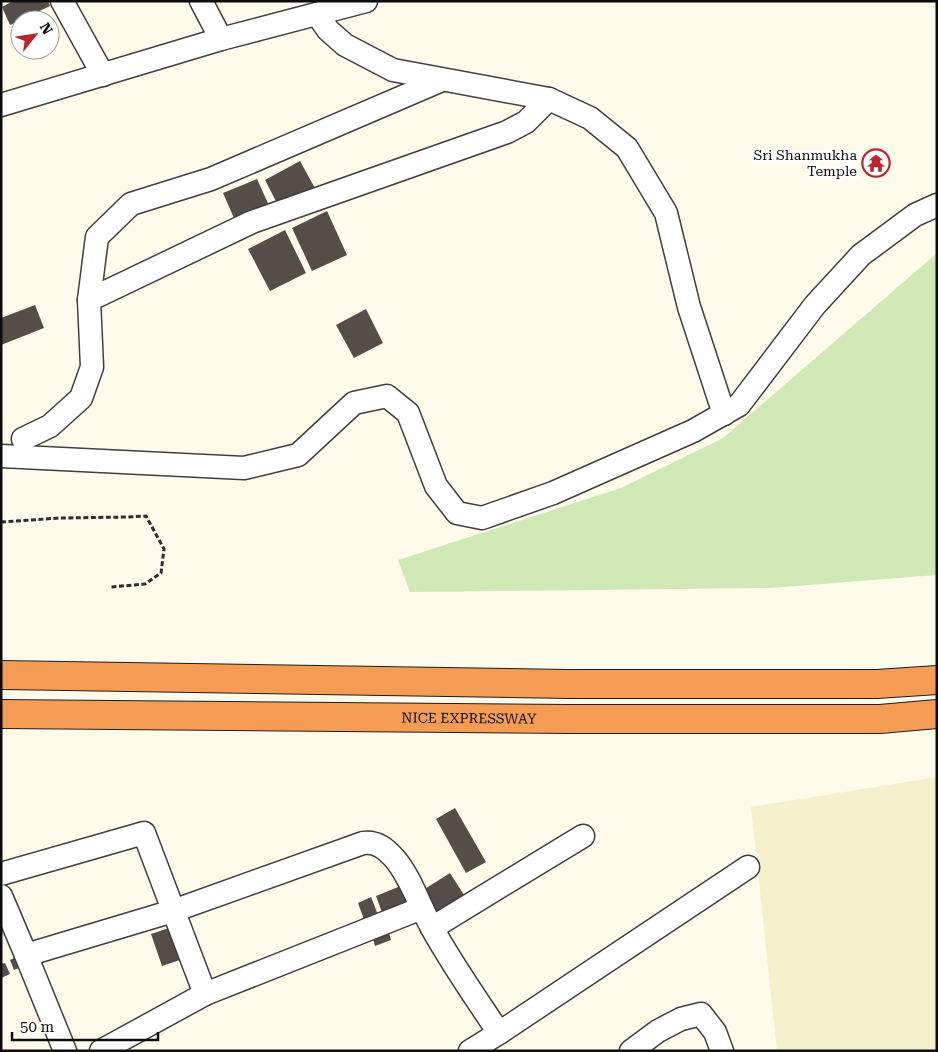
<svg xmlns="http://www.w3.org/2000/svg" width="938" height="1052" viewBox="0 0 938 1052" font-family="'Roboto Serif',serif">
<rect width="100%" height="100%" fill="#fffbeb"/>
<polygon fill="#f4f0cc" points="937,777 937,1051 777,1051 751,807"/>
<polygon fill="#d0e8b6" points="937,253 937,575 770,588 410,592 398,560 621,488 723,438"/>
<g fill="#554d48">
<polygon points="13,1 48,1 50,6 10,25 2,7"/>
<polygon points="300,161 316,190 280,209 265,180"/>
<polygon points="257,179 271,210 237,225 223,193"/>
<polygon points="327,211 347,255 312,271 292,228"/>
<polygon points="285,230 306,273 270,291 248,249"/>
<polygon points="35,305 44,328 1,345 1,318"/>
<polygon points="366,309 383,343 354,358 336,325"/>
<polygon points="455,808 486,862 466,873 436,819"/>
<polygon points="450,873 464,895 434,914 420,892"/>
<polygon points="403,885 412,907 384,918 376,896"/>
<polygon points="371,897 380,920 366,925 358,903"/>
<polygon points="178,925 189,957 162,966 151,934"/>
<polygon points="389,933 391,940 375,946 373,939"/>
<polygon points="22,954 26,965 14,970 10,960"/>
<polygon points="5,963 10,974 1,978 1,964"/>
</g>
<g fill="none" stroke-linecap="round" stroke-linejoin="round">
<g stroke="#3f3f3f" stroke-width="25">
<g id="minor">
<polyline points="62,1 103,75"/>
<polyline points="201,1 221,39"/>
<polyline points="317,14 328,30 345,45 393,70 549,99 590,118 627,148 666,213 689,307 724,414"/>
<polyline points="1,105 221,39 366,1"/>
<polyline points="89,300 97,237 131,204 211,179 442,80"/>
<polyline points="23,439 50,426 81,398 92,367 89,300 252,222 507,132 526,122 549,99"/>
<polyline points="1,456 244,468 298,455 354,403 387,396 408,413 436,486 457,513 482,518 553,493 693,431 739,405 815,305 861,255 915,215 937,205"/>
<polyline points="1,874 144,833 205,994"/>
<polyline points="1,896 26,955"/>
<polyline points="432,928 583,836"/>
<polyline points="499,1033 748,867"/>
<path d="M65,1051L26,955L173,911L363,843C377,841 386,849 395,859C411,878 419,905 431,926C451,963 476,998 499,1033L470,1051"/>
<polyline points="101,1051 205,994 422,908"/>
<polyline points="631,1051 658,1031 681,1019 701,1014 715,1032 722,1051"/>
</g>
</g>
<g stroke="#1d1d1d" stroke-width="30">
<g id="highway">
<polyline points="1,675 569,684 877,684 937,680"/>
<path id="s1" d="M1,714L570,719H880L937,714"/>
</g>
</g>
<polyline stroke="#2e2e2e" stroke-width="3" stroke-dasharray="5 2.5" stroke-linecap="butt" points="1,522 60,518 128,517 146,516 164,549 161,573 145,584 111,587"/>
<use href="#minor" stroke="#fff" stroke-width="22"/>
<use href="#highway" stroke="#f49c54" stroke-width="28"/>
</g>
<defs>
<g id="temple-ring" transform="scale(1.4375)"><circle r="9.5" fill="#fff" stroke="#bb252d" stroke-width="1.5"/><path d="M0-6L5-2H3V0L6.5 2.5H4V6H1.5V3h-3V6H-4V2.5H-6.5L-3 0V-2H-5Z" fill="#bb252d"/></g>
</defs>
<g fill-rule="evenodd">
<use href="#temple-ring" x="876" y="163"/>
</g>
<g text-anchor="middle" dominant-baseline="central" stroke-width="5" stroke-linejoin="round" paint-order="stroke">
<g font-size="14" fill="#0c0c0c" stroke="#fff" text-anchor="end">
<text x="857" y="155">Sri Shanmukha<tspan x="857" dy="16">Temple</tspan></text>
</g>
<g font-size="14" fill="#0c0c0c" stroke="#fff">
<text stroke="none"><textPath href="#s1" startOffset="468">NICE EXPRESSWAY</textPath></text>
</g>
</g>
<rect width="938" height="1052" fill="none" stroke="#0c0c0c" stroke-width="5"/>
<g transform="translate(35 35) rotate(60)"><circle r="24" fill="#ffffff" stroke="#9e9e9e"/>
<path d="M0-4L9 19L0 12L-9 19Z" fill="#bb252d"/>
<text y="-8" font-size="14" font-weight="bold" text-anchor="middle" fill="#0c0c0c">N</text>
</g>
<path d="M12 1032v8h146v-8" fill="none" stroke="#0c0c0c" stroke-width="2.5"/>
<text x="20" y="1032" font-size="15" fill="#0c0c0c" stroke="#ffffff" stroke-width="4" paint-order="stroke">50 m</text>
</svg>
